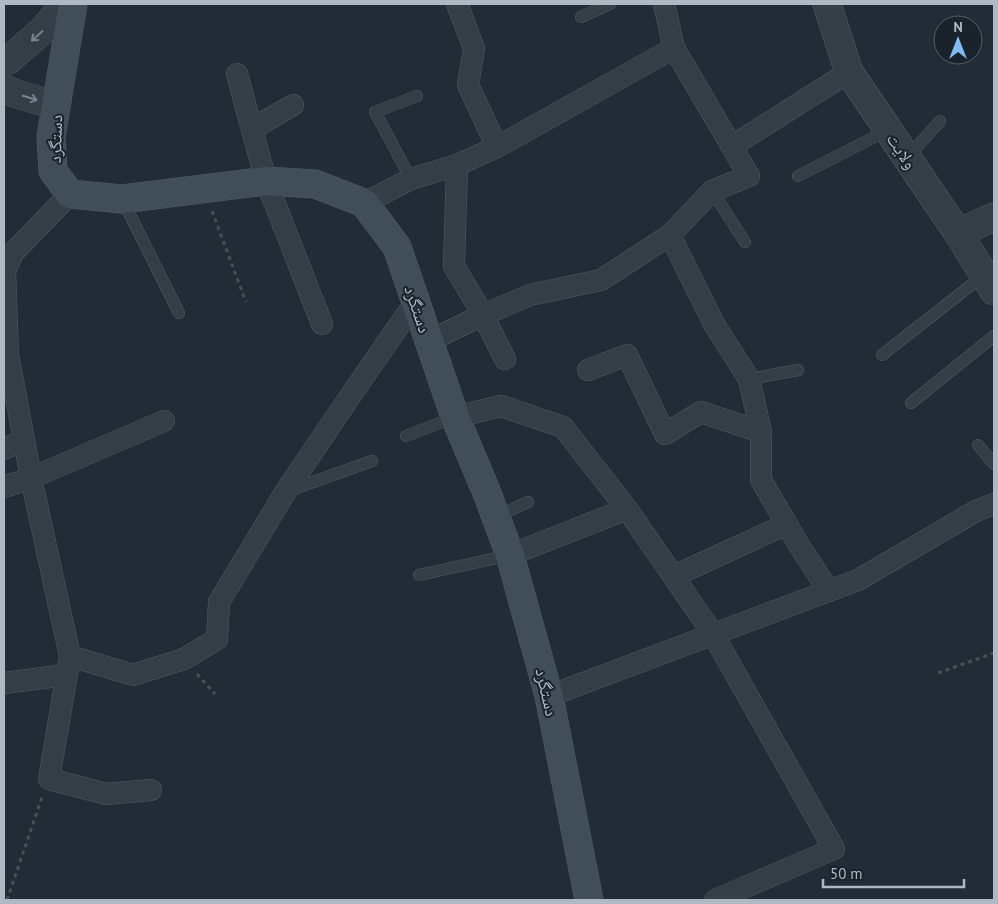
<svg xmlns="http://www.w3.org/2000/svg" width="998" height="904" viewBox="0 0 998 904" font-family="'PT Sans','Noto Naskh Arabic',sans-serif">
<rect width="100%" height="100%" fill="#212c36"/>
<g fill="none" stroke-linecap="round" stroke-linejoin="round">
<g stroke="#525c65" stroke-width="12">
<g id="service">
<polyline points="581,17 610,4"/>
<polyline points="907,158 940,121"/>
<polyline points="798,176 888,130"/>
<polyline points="411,179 375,112 417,96"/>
<polyline points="712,191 745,242"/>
<polyline points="122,199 179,313"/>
<polyline points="882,355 984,275"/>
<polyline points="749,379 798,370"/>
<polyline points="911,403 994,336"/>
<polyline points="406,436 455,417"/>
<polyline points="978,445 994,464"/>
<polyline points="288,491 372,461"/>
<polyline points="496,517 528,502"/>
<polyline points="419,575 510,555"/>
</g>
</g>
<g stroke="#525c65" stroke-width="22">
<g id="minor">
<polyline points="457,4 474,48 468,85 497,147"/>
<polyline points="237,74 266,181 322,324"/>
<polyline points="252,129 293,105"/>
<polyline points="732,146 849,72"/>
<polyline points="457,165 454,266 483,315 505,359"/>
<polyline points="364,203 411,179 457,165 497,147 674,48"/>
<polyline points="670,235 714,324 749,379 761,432 761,480 800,547 829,591"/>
<polyline points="429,341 483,315 530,295 601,280 670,235 712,191 749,176 674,48 664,4"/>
<polyline points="588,370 627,355 665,434 701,412 761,432"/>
<polyline points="455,417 501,406 563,427 627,509 713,634 834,849 715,900"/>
<polyline points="4,449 24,440"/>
<polyline points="4,487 31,478 8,354 5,271 13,253 70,194"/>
<polyline points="510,555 627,509"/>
<polyline points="674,576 787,524"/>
<polyline points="70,656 133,675 184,659 217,639 219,602 286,491 353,392 416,301"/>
<polyline points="4,683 66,675"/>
<polyline points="549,696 858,580 976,511 994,504"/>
<polyline points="151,790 106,794 49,779 70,656 31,478 164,421"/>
</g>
</g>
<g stroke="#525c65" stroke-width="29">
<g id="tertiary">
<polyline points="827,4 849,72 958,233 994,291"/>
<polyline points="4,62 10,59 44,29 65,4"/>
<polyline points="4,89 17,94 56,106"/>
<polyline points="958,233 994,217"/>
</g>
</g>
<g stroke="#525c65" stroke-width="29">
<polyline id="secondary" points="73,4 51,137 53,171 70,194 122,199 266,181 315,184 364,203 397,247 455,417 487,493 510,555 549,696 589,900"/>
</g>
<g stroke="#405455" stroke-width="3" stroke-dasharray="4 4" stroke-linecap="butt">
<polyline points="212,211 246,302"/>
<polyline points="938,673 994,653"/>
<polyline points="197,674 215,694"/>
<polyline points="7,900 42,797"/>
</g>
<use href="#service" stroke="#343e47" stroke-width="11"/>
<use href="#minor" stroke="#343e47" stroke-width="21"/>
<use href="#tertiary" stroke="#343e47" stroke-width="28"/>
<use href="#secondary" stroke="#424d5a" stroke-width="28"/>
</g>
<defs><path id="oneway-shaft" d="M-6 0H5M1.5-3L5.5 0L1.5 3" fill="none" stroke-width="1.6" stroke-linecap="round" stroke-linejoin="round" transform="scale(1.25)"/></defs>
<g stroke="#78828c">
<use href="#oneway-shaft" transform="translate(37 36) rotate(138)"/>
<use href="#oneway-shaft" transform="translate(30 98) rotate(17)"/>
</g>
<g text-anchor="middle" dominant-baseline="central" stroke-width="4" stroke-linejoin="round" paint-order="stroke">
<g font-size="18" fill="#afb9c4" stroke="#1a232b">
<text transform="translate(55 139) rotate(-88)">دستگرد</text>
<text transform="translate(902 151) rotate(56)">ولایت</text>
<text transform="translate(418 309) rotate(71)">دستگرد</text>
<text transform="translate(547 692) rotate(77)">دستگرد</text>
</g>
</g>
<rect width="998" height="904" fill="none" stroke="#afb9c4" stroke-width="10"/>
<g transform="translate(958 40)"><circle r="24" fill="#1a232b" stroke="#565f68"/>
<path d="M0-4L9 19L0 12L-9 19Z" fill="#84b9f3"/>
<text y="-8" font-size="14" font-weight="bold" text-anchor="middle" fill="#afb9c4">N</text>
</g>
<path d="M823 879v8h141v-8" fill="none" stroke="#afb9c4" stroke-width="2.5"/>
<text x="830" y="879" font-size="15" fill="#afb9c4" stroke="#1a232b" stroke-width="4" paint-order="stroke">50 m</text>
</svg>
